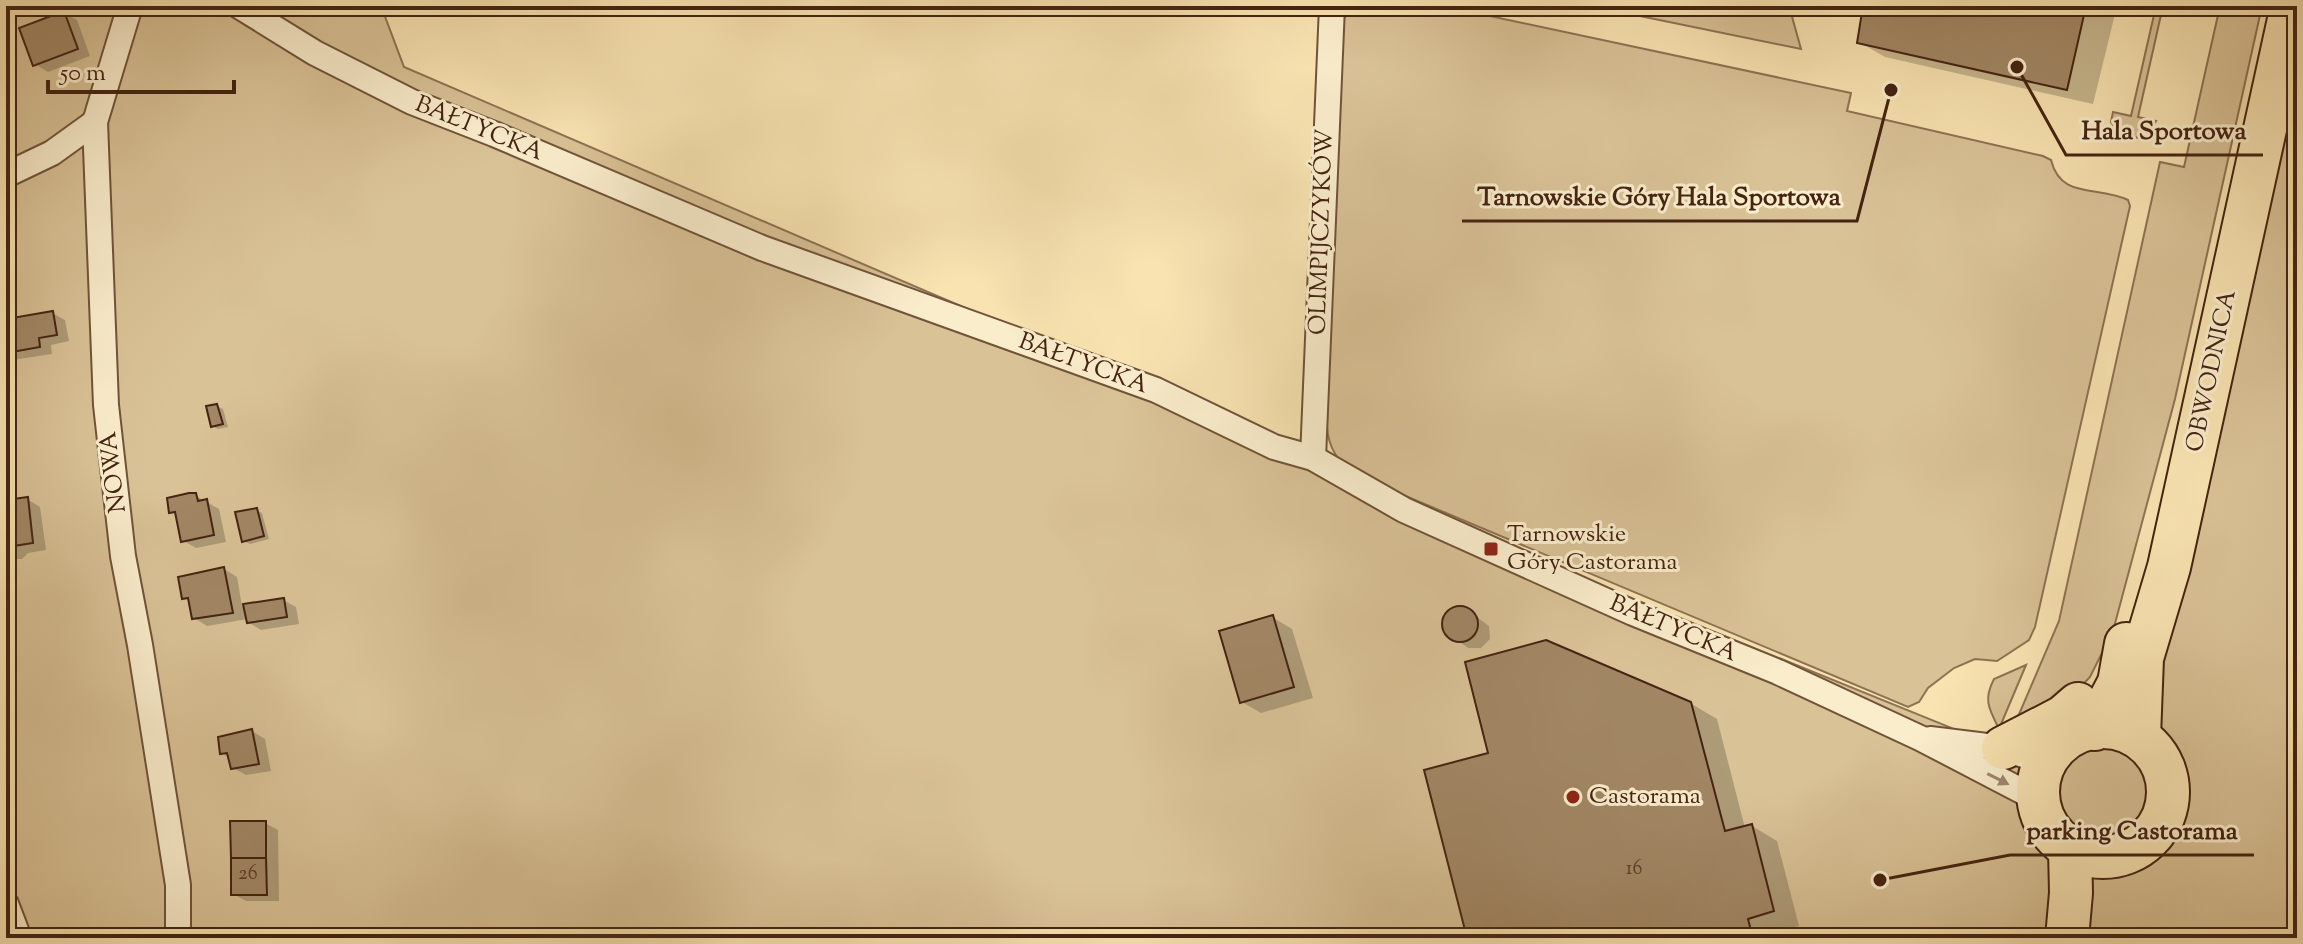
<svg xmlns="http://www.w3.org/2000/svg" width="2303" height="944" viewBox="0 0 2303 944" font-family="'Sorts Mill Goudy',serif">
<rect width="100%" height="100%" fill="#f8e3b1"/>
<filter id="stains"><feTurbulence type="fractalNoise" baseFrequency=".0025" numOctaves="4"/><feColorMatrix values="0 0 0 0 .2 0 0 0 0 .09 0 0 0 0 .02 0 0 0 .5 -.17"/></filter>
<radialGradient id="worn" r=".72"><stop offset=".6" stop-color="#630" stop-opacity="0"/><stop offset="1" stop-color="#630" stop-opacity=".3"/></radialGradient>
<g fill="#d9c296" stroke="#8e7254" stroke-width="2">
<path d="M6,6H381L404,67L1126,377L1574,575L2060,772C2074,750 2092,743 2117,747L2274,6H2297V938H6Z"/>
<path d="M1354,6H1443L1851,93L1847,111L2043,156L2051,160C2061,200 2097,185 2128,200L2130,206L2035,627L2029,640L1997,661L1975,659L1954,668L1928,688L1919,702L1908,707L1358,476C1340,465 1328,448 1327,426L1340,23Z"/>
<polygon points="1591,6 1789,6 1801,49"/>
<polygon points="2156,6 2163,6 2138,117 2156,121 2149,134 2138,138 2116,130 2111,122 2113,112 2131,116"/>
<polygon points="2220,6 2262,6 2175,399 2113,631 2090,677 2074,694 2014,726 2059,621 2160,162 2184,167"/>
<path d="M2026,665L1999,729C1989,709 1983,700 1994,679Z"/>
</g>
<g fill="#0003">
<polygon points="1865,6 2117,6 2093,104 1885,57 1859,42"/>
<polygon points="64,13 77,20 90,56 48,72 35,64"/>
<polygon points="52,313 65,320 69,341 51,345 52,354 6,361 6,321"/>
<polygon points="217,406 223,409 228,427 218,429 212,426"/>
<polygon points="196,496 219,509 226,542 196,548 182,540 177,515 171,512"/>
<polygon points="27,499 40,507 46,550 28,553 22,559 16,559 6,553 6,502"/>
<polygon points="256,510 262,513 269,539 250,544 244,541"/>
<polygon points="224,569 237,577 242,606 283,600 296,607 299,624 261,630 248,622 248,619 207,626 194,618 190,601 184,597"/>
<polygon points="1466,609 1489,626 1490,639 1481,648 1468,648 1445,631 1445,618 1453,610"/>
<polygon points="1272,617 1292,629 1313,698 1261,713 1242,702"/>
<polygon points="1690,703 1717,719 1745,828 1752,826 1777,841 1799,926 1773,933 1774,938 1469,938"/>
<polygon points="252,731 265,739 271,771 246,775 233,768 230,758 222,753"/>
<polygon points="265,823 278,830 279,901 246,901 233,894"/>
</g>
<g fill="#a28765" stroke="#442312" stroke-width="2">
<polygon points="1863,6 2086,6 2067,90 1857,43"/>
<polygon points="64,11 78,49 33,66 19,28"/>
<polygon points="53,311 57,335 39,338 40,347 6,353 6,319"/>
<polygon points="217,404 223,424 211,427 206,406"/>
<polygon points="189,493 196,493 198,501 207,499 214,535 181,542 175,512 169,513 167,498"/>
<polygon points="28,497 33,543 14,546 6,553 6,500"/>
<polygon points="257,508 264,536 242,542 235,512"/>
<polygon points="224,567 233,613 192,619 188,598 182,599 178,577"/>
<polygon points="284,598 287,617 247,623 243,604"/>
<circle cx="1460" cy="624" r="18"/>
<polygon points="1273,615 1294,687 1240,703 1219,631"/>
<polygon points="1546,640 1691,702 1725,831 1752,824 1774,911 1748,919 1753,938 1467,938 1424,770 1488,753 1465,662"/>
<polygon points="252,729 259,764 231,769 227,753 220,754 218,737"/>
<polygon points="230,821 266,821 266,858 231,858"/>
<polygon points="231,858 266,858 267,895 231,895"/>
</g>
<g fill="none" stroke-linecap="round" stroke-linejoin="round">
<g stroke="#71533a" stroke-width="28">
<g id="minor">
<polyline points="130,6 95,122 106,405 123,556 140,645 178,885 178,938"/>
<polyline points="239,6 315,53 412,102 494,134 762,248 1156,390 1274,447 1313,458 1404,510 1633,613 1778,672 1920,738 2039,800"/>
<polyline points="6,175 52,153 95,122"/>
<polyline points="1313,458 1332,6"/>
<polyline points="1930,739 2003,748 2023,755 2050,755"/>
<polyline points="6,904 19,938"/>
</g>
</g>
<g stroke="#442312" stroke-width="46">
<g id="trunk">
<circle cx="2103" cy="792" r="65"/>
<polyline points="2095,729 2119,683 2126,644"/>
<polyline points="2139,737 2142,658 2169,567 2292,6"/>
<polyline points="2003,748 2063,717 2078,704"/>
<polyline points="2067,938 2071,893 2070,848"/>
</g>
</g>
<use href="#minor" stroke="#faedcc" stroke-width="24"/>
<use href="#trunk" stroke="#f8e3b1" stroke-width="42"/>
</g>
<defs><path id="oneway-solid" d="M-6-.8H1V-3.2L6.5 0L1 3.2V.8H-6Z" transform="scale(2)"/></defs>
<use fill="#9f886f" href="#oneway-solid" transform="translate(1998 779) rotate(27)"/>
<g fill="#8f2418" stroke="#faedcc" stroke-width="3">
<rect x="1483" y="541" width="16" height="16" rx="4"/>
<circle cx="1573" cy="797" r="8"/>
</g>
<g text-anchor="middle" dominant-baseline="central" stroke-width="6" stroke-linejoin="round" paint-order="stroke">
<g font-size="20" fill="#5c3c27">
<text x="1634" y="869">16</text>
<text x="248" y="874">26</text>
</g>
<g font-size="24" fill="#442312" stroke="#faedcc">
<text transform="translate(479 129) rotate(22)">BAŁTYCKA</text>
<text transform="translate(1322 232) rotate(-88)">OLIMPIJCZYKÓW</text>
<text transform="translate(1083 364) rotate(20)">BAŁTYCKA</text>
<text transform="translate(2212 371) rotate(-78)">OBWODNICA</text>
<text transform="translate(114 472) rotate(-97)">NOWA</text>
<text transform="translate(1673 629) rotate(23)">BAŁTYCKA</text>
</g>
<g font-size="24" fill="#442312" stroke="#faedcc" text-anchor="start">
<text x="1507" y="535">Tarnowskie<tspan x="1507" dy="28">Góry Castorama</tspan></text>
<text x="1589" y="797">Castorama</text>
</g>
</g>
<path fill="none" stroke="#442312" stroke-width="3" d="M2017 67L2066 155H2263M1891 90L1857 221H1462M1880 880L2010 855H2254"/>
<g fill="#442312" stroke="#faedcc" stroke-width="3">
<circle cx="2017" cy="67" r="8"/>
<circle cx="1891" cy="90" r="8"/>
<circle cx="1880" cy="880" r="8"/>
</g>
<g font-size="26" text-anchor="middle" font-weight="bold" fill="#442312" stroke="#faedcc" stroke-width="6" stroke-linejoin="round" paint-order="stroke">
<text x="2164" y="139">Hala Sportowa</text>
<text x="1659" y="205">Tarnowskie Góry Hala Sportowa</text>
<text x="2132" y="839">parking Castorama</text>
</g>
<rect width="2303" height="944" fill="none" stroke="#f8e3b1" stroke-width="32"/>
<rect x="8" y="8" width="2287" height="928" fill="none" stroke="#442312" stroke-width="4"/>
<rect x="16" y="16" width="2271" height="912" fill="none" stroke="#442312" stroke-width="2"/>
<path d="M48 80v12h186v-12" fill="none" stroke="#442312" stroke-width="4"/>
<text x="60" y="80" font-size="24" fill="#442312" stroke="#faedcc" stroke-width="6" paint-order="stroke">50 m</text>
<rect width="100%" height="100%" filter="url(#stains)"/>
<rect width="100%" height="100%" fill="url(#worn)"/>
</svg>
